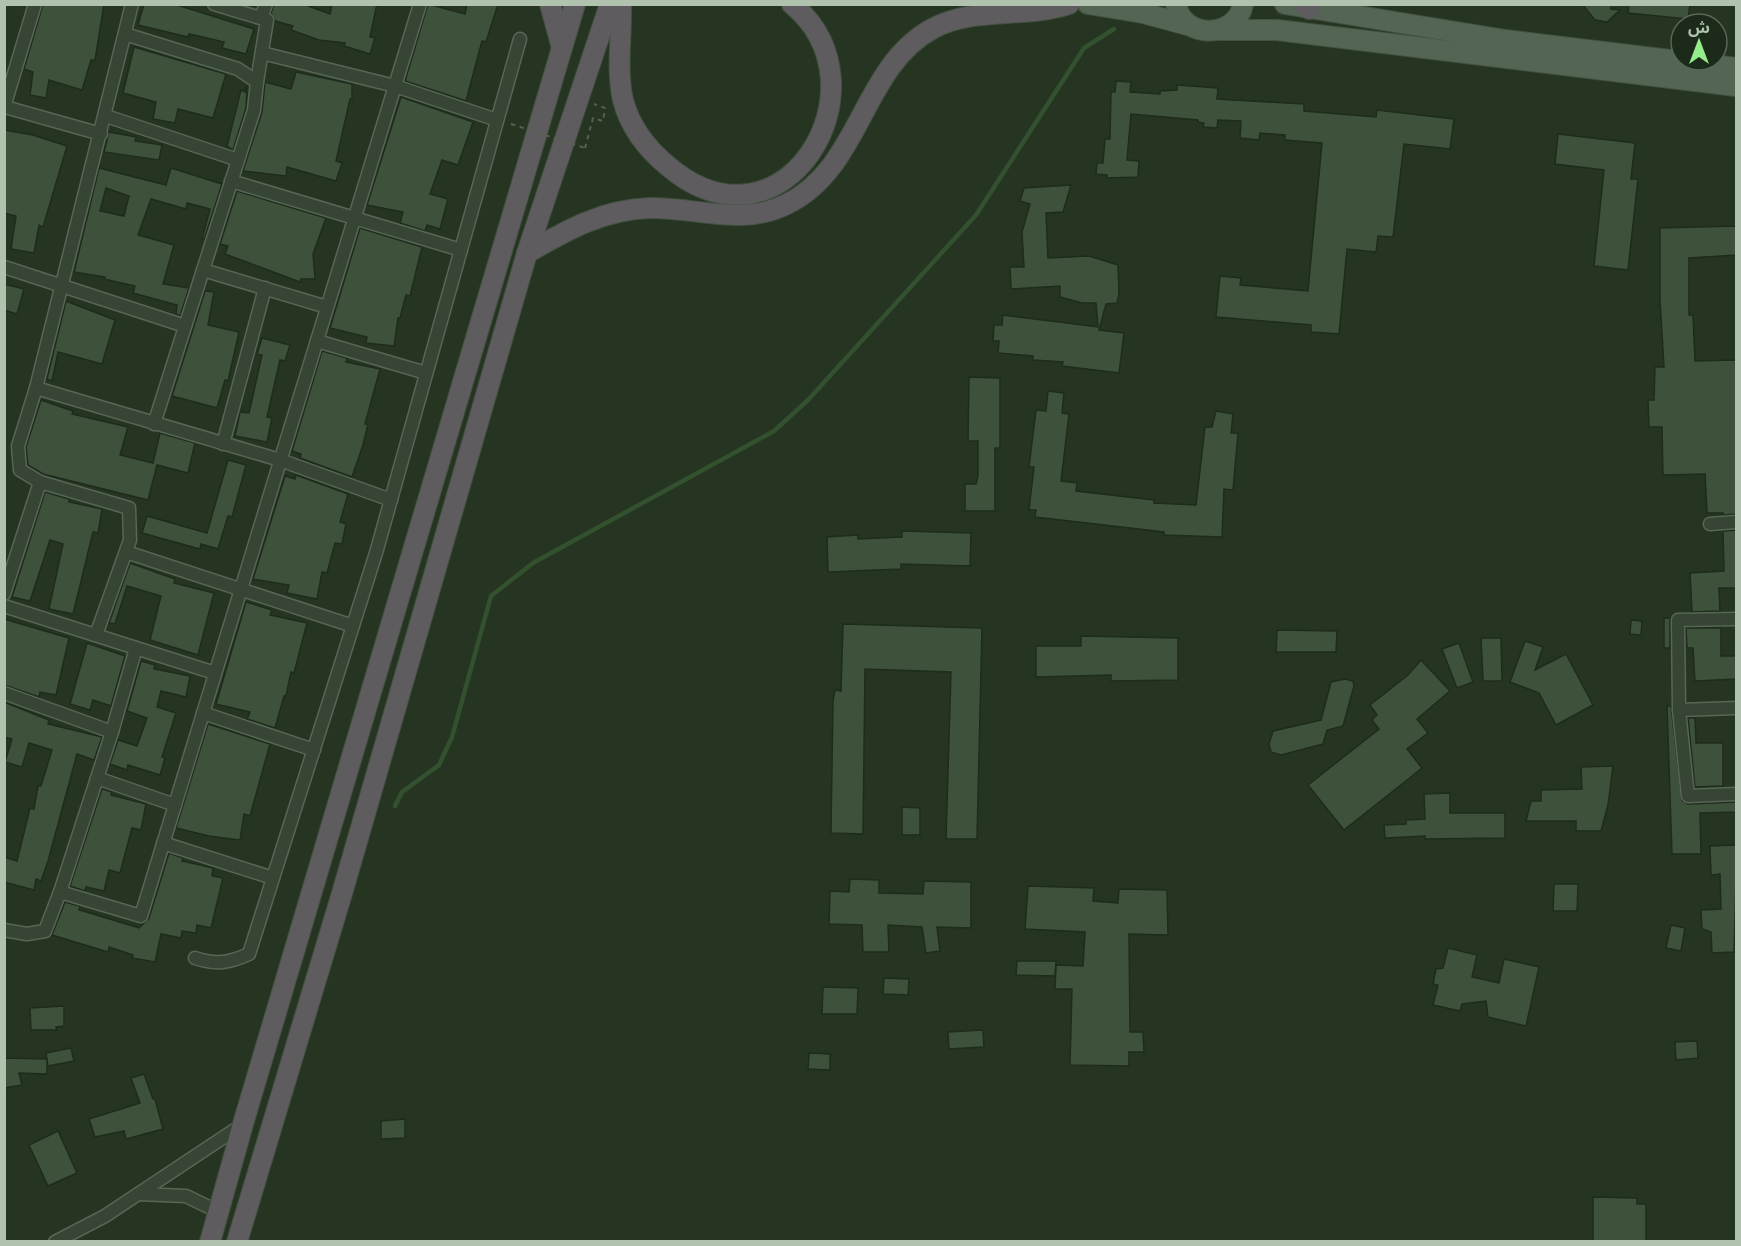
<svg xmlns="http://www.w3.org/2000/svg" width="1741" height="1246" viewBox="0 0 1741 1246" font-family="Manrope,'Noto Sans Arabic',sans-serif">
<rect width="100%" height="100%" fill="#253522"/>
<g fill="none" stroke-linecap="round" stroke-linejoin="round">
<polyline stroke="#33502f" stroke-width="4.5" points="395,806 402,792 439,765 452,737 491,596 533,563 774,431 808,400 976,215 1084,48 1114,29"/>
</g>
<g fill="#3e523b" stroke="#1e2c1c" stroke-width="1.5" fill-rule="evenodd">
<polygon points="43,4 104,4 95,60 91,60 82,90 49,80 46,98 30,95 33,72 24,69"/>
<polygon points="144,4 174,4 254,29 246,54 222,48 224,42 189,34 188,37 138,25"/>
<polygon points="274,4 303,4 330,14 332,4 377,4 370,37 375,38 370,54 344,46 345,43 319,40 291,30 293,26 275,21 271,13"/>
<polygon points="428,4 465,14 467,4 498,4 486,42 482,41 466,101 405,81"/>
<polygon points="1582,4 1611,4 1611,9 1620,10 1607,22 1595,20"/>
<polygon points="1629,4 1690,4 1688,19 1628,13"/>
<polygon points="134,47 226,74 213,118 178,109 175,123 153,119 156,102 123,93"/>
<polygon points="296,72 352,84 352,99 350,99 336,161 342,163 336,181 287,167 286,176 243,171 262,112 265,82 291,89"/>
<polygon points="1116,81 1131,82 1130,92 1160,94 1160,91 1177,90 1177,85 1218,88 1217,99 1304,104 1304,111 1376,117 1377,110 1454,119 1450,149 1404,144 1393,237 1378,236 1376,252 1347,249 1339,334 1311,332 1311,325 1216,317 1220,276 1241,278 1240,285 1308,291 1322,143 1285,140 1285,135 1260,133 1259,140 1240,138 1241,121 1218,120 1217,128 1203,127 1204,123 1198,122 1198,120 1131,114 1127,160 1139,161 1138,177 1107,178 1107,175 1096,174 1097,163 1103,163 1105,139 1110,139 1111,92 1115,92"/>
<polygon points="247,85 246,108 233,150 227,146 241,90 245,92"/>
<polygon points="401,97 473,122 458,165 442,160 430,194 448,199 440,229 427,225 425,231 400,223 403,212 367,205"/>
<polygon points="4,130 33,135 67,146 43,227 39,225 34,253 11,249 16,216 4,213"/>
<polygon points="109,132 136,137 135,141 162,145 159,160 104,152"/>
<polygon points="1558,134 1635,143 1631,179 1638,179 1628,270 1594,266 1604,170 1555,164"/>
<path d="M99,168L166,185L171,168L222,184L204,240L202,239L210,209L187,203L186,209L151,199L138,235L174,245L163,284L189,288L180,316L176,314L177,305L133,293L135,286L104,279L105,277L74,272ZM106,188L129,196L124,216L100,211Z"/>
<polygon points="1071,185 1063,212 1046,213 1048,258 1089,256 1118,265 1119,294 1117,303 1106,304 1099,330 1124,333 1119,373 1062,366 1063,362 1033,360 1033,356 998,353 999,341 993,341 994,325 1002,325 1003,315 1098,327 1096,303 1082,303 1060,297 1060,286 1011,289 1010,267 1024,267 1022,232 1030,204 1020,201 1024,188"/>
<polygon points="237,191 326,218 313,254 315,279 301,279 300,282 225,254 228,246 220,244"/>
<polygon points="1737,226 1737,255 1689,258 1689,315 1693,315 1695,361 1737,360 1737,514 1723,515 1723,513 1707,513 1705,474 1663,475 1662,427 1649,427 1648,400 1654,400 1655,367 1664,367 1660,300 1660,228"/>
<polygon points="360,228 422,247 410,296 406,295 400,318 398,318 394,346 366,343 367,337 330,328"/>
<polygon points="4,284 24,289 17,314 4,310"/>
<polygon points="205,291 214,292 208,325 239,332 228,381 225,380 217,408 172,396"/>
<polygon points="66,301 115,320 102,364 58,352 52,381 47,379"/>
<polygon points="262,338 290,345 285,361 280,360 267,417 272,418 267,442 235,436 240,412 249,413 262,355 257,354"/>
<polygon points="322,351 347,358 346,362 380,369 365,424 368,424 363,445 352,477 300,458 301,454 292,451"/>
<polygon points="969,377 1000,378 1000,448 995,448 995,511 965,511 965,484 976,484 978,476 978,441 968,441"/>
<polygon points="1048,391 1064,393 1062,413 1069,414 1061,481 1077,483 1076,491 1154,500 1154,503 1196,505 1205,427 1212,427 1216,411 1233,414 1231,433 1238,433 1233,490 1224,489 1222,537 1164,535 1164,532 1035,517 1036,510 1029,510 1034,467 1029,467 1036,410 1046,411"/>
<polygon points="41,400 73,411 72,414 128,427 120,455 153,463 160,433 195,443 188,473 157,465 148,500 43,474 28,465 26,447"/>
<polygon points="228,460 246,465 232,517 228,516 218,549 201,544 200,549 142,533 147,516 207,533"/>
<polygon points="296,475 348,494 340,522 346,524 342,544 335,543 327,573 322,572 317,599 287,593 289,585 253,579 285,476 295,479"/>
<polygon points="45,492 69,499 69,502 102,509 98,533 93,532 73,614 49,609 63,544 50,540 30,601 12,597"/>
<polygon points="1737,530 1737,588 1719,588 1720,611 1692,612 1690,573 1724,571 1723,531"/>
<polygon points="902,531 971,533 970,566 901,564 901,569 828,572 827,537 858,535 858,539 902,537"/>
<polygon points="130,563 175,579 174,583 214,593 198,655 150,640 161,596 127,586 115,624 109,623"/>
<polygon points="246,602 272,610 270,615 307,623 294,673 291,672 286,696 284,696 275,728 247,719 250,712 216,704"/>
<rect x="1664" y="618" width="6" height="30"/>
<polygon points="4,619 69,638 56,695 40,692 39,697 4,685"/>
<polygon points="1631,620 1642,621 1641,635 1630,634"/>
<polygon points="843,624 982,628 977,839 946,839 951,672 865,669 863,834 831,833 833,700 835,690 841,691"/>
<polygon points="1686,628 1721,628 1721,656 1737,656 1737,679 1695,681 1693,648 1687,648"/>
<polygon points="1277,630 1337,631 1336,652 1276,652"/>
<polygon points="1081,636 1178,638 1178,680 1111,681 1111,675 1036,677 1036,646 1081,646"/>
<polygon points="1481,638 1501,638 1502,681 1483,681"/>
<polygon points="1525,641 1543,647 1535,670 1566,654 1593,705 1556,725 1539,693 1510,682"/>
<polygon points="87,643 125,656 111,706 93,700 90,710 70,704"/>
<polygon points="1459,643 1473,682 1457,688 1442,649"/>
<polygon points="1421,660 1450,691 1417,719 1428,733 1407,749 1422,768 1344,830 1308,785 1379,729 1372,720 1377,715 1370,705 1408,675"/>
<polygon points="141,661 155,665 154,669 190,676 186,697 161,691 157,707 176,713 162,757 165,758 160,775 128,765 127,770 110,764 118,740 137,746 147,718 127,711"/>
<polygon points="1345,679 1353,681 1354,686 1343,726 1327,730 1323,744 1281,755 1271,752 1269,744 1273,731 1321,720 1331,682"/>
<polygon points="4,702 49,720 48,724 102,737 94,760 77,754 48,861 41,881 36,879 34,890 4,882 4,857 17,861 30,808 34,809 38,786 41,786 52,750 29,743 22,767 5,762 12,739 4,737"/>
<polygon points="1667,706 1671,706 1682,801 1688,804 1737,802 1737,812 1700,813 1701,854 1672,854"/>
<polygon points="1688,718 1695,718 1696,743 1723,743 1723,786 1695,787"/>
<polygon points="208,724 270,744 250,816 244,814 240,840 209,836 176,828"/>
<polygon points="1613,766 1608,805 1601,831 1576,831 1576,821 1526,821 1531,801 1541,801 1541,790 1582,789 1581,767"/>
<polygon points="102,789 112,792 111,795 146,804 141,830 132,828 120,873 109,870 104,891 86,887 85,891 70,886"/>
<polygon points="1450,793 1450,813 1505,813 1505,838 1425,839 1425,836 1385,838 1384,825 1406,824 1406,820 1425,819 1424,794"/>
<polygon points="902,807 920,808 920,835 902,835"/>
<polygon points="1737,845 1734,952 1712,953 1711,932 1702,929 1701,910 1721,909 1720,874 1711,875 1710,846"/>
<polygon points="169,853 183,858 182,861 213,868 212,876 223,878 211,928 197,925 196,933 182,931 181,938 161,934 155,962 132,958 133,955 109,947 108,952 52,935 65,902 80,906 79,910 83,911 139,928 149,918"/>
<polygon points="850,879 879,880 879,893 923,894 924,881 971,882 971,928 937,927 940,951 926,953 922,927 888,925 889,952 863,952 862,925 829,924 830,891 849,892"/>
<polygon points="1554,884 1578,884 1577,911 1553,911"/>
<polygon points="1028,886 1094,888 1093,901 1118,903 1119,889 1167,890 1168,935 1129,934 1130,1032 1143,1032 1144,1052 1129,1052 1129,1066 1070,1065 1072,989 1055,989 1056,965 1083,966 1085,932 1025,929"/>
<polygon points="1671,925 1685,928 1681,951 1666,948"/>
<polygon points="1448,948 1477,955 1472,977 1499,983 1504,959 1539,967 1526,1026 1488,1017 1486,1001 1462,1004 1460,1011 1433,1005 1438,985 1433,984 1436,969 1443,968"/>
<polygon points="1017,961 1056,961 1055,976 1016,975"/>
<polygon points="884,978 909,979 908,995 883,994"/>
<polygon points="823,987 858,988 857,1014 822,1014"/>
<polygon points="64,1006 64,1026 56,1027 57,1030 31,1030 30,1008"/>
<polygon points="983,1030 984,1047 949,1049 948,1032"/>
<polygon points="1697,1041 1698,1058 1676,1060 1675,1042"/>
<polygon points="71,1048 74,1061 48,1066 46,1053"/>
<polygon points="809,1053 830,1054 830,1070 808,1069"/>
<polygon points="4,1058 47,1059 47,1074 19,1073 22,1085 4,1088"/>
<polygon points="144,1074 153,1099 155,1099 163,1129 126,1139 124,1131 95,1137 89,1119 140,1103 131,1078"/>
<polygon points="405,1119 405,1138 381,1139 381,1121"/>
<polygon points="58,1131 77,1173 48,1186 29,1145"/>
<polygon points="1593,1197 1637,1198 1637,1204 1646,1204 1646,1242 1593,1242"/>
</g>
<g fill="none" stroke-linecap="round" stroke-linejoin="round">
<g stroke="#576655" stroke-width="15">
<g id="minor">
<polyline points="214,4 267,20 257,82"/>
<polyline points="261,18 266,4"/>
<polyline points="125,34 238,69 257,82 254,110 154,424"/>
<polyline points="262,53 395,86 497,120"/>
<polyline points="4,107 35,4"/>
<polyline points="5,107 101,134"/>
<polyline points="106,116 238,160"/>
<polyline points="231,181 461,250"/>
<polyline points="4,267 185,326"/>
<polyline points="203,270 327,307"/>
<polyline points="317,341 426,373"/>
<polyline points="36,388 280,460 391,500"/>
<polyline points="223,444 265,288"/>
<polyline points="40,482 20,470 18,446 36,388 132,4"/>
<polyline points="1710,524 1736,522"/>
<polyline points="126,552 353,626"/>
<polyline points="4,594 40,482 129,508 130,540 96,635"/>
<polyline points="4,606 136,648 112,732 60,892 141,916 420,4"/>
<polyline points="1736,619 1678,620 1679,710 1688,796 1736,794"/>
<polyline points="136,648 215,673"/>
<polyline points="4,693 112,732"/>
<polyline points="1679,710 1736,708"/>
<polyline points="203,713 314,750"/>
<polyline points="97,778 175,805"/>
<polyline points="163,843 273,878"/>
<polyline points="4,930 27,934 45,931 60,892"/>
<path d="M195,958C216,965 229,963 249,954L376,553L520,39"/>
<polyline points="138,1194 186,1196 219,1212"/>
<polyline points="55,1242 105,1216 242,1125"/>
</g>
</g>
<g stroke="#435241" stroke-width="22">
<g id="primary">
<polyline points="1088,4 1143,13 1191,26"/>
<path d="M1176,4C1182,40 1237,39 1243,4"/>
<polyline points="1285,4 1505,40 1736,68"/>
<polyline points="1221,30 1277,30 1736,86"/>
</g>
</g>
<g stroke="#41503f" stroke-width="22">
<g id="trunk">
<polyline points="550,4 562,48"/>
<path d="M621,4C622,35 616,70 623,100C630,127 648,150 669,167C784,263 891,86 792,4"/>
<polyline points="1304,4 1309,9"/>
<path d="M527,253C567,230 602,210 649,208C697,207 742,227 787,204C861,168 862,67 932,29C974,6 1023,19 1069,4"/>
<polyline points="210,1242 243,1124 575,4"/>
<polyline points="237,1242 343,890 527,253 610,4"/>
</g>
</g>
<polyline stroke="#59614e" stroke-width="2" stroke-dasharray="4.5 4.5" stroke-linecap="butt" points="585,148 593,118 603,121 605,108 594,104"/>
<use href="#minor" stroke="#374535" stroke-width="12"/>
<use href="#primary" stroke="#556553" stroke-width="20"/>
<use href="#trunk" stroke="#5e5c5f" stroke-width="20"/>
<polyline stroke="#59614e" stroke-width="2" stroke-dasharray="4.5 4.5" stroke-linecap="butt" points="511,124 585,148"/>
</g>
<rect width="1741" height="1246" fill="none" stroke="#b1c2af" stroke-width="12"/>
<g transform="translate(1699 42)"><circle r="28" fill="#1c2a1a" stroke="#586756" stroke-width="1.5"/>
<path d="M0-4.5L10 22L0 15L-10 22Z" fill="#94ed8a"/>
<text y="-9" font-size="16" font-weight="bold" text-anchor="middle" fill="#b1c2af">ش</text>
</g>
</svg>
